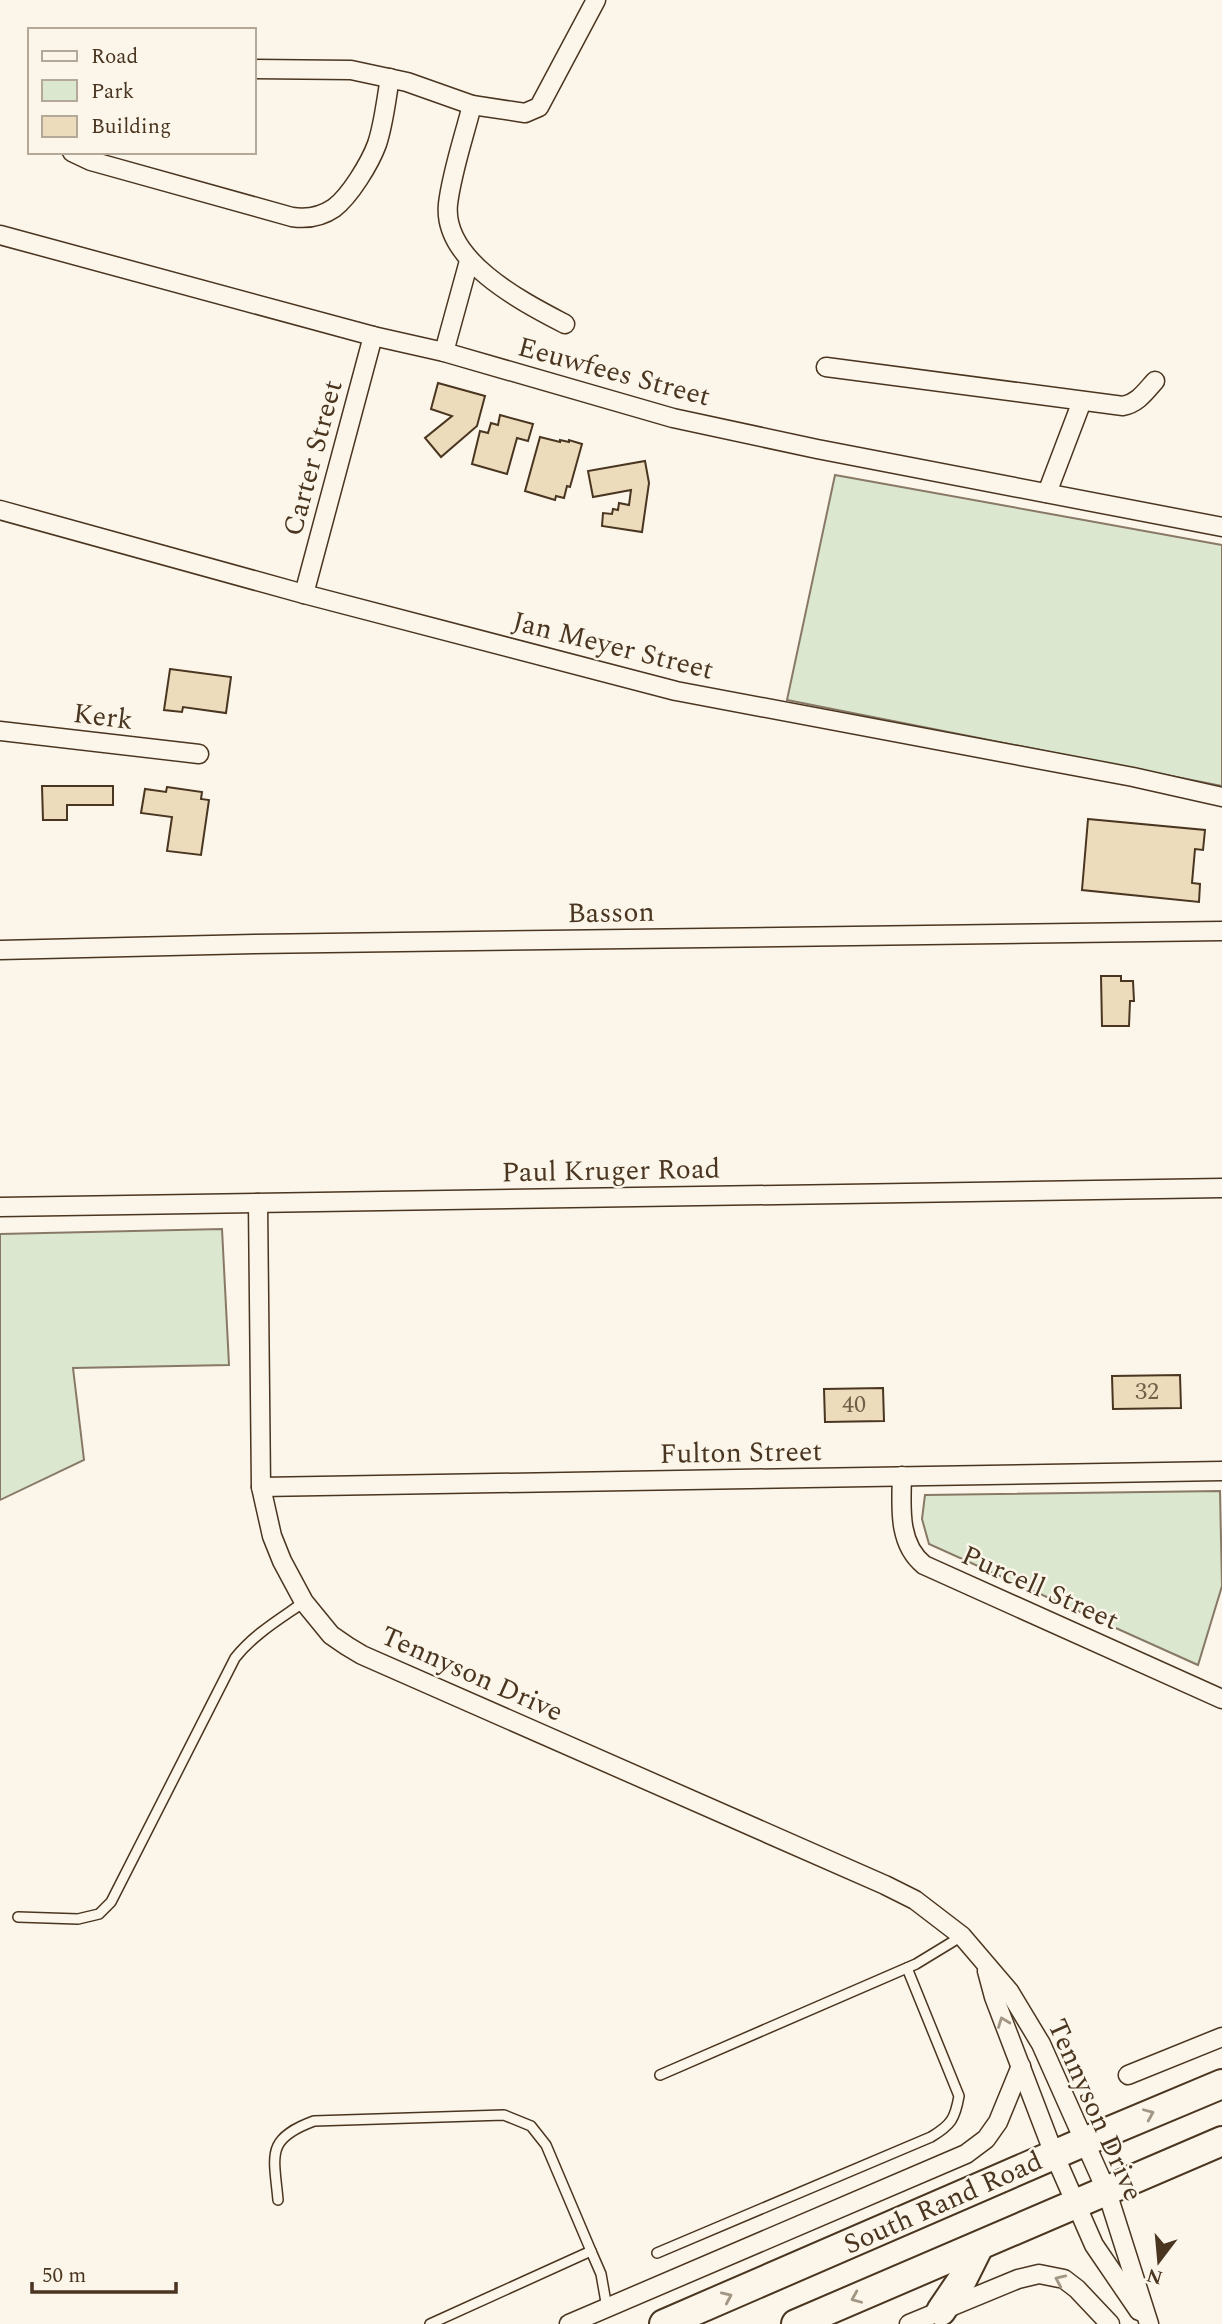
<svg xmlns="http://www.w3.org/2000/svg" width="1222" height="2324" viewBox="0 0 1222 2324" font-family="Spectral,serif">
<rect width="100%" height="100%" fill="#fbf6e9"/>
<g fill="#dce7d0" stroke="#887966" stroke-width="2">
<polygon points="835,475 1222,545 1222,786 787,700"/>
<polygon points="222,1229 229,1365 73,1368 84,1460 0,1500 0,1234"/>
<polygon points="1220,1491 1222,1586 1198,1665 929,1544 922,1519 925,1495"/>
</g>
<g fill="#ecdcbc" stroke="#4a3520" stroke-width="2">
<polygon points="438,383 485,396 477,426 441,457 425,438 452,416 431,409"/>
<polygon points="500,415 533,424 528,441 517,438 507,474 472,464 480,431 488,433 491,423 498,425"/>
<polygon points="540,437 560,442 560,440 569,442 569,440 582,444 570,487 567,486 564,498 556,496 555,500 525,491"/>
<polygon points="645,461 649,483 642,532 602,526 603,513 612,514 613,509 618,510 619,503 629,505 631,490 593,497 588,471"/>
<polygon points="170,669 231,677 226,713 183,707 182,712 164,710"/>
<polygon points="42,786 113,786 113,805 67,805 67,820 43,820"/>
<polygon points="167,787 202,792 201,799 209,800 201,855 167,851 172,817 141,813 145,789 166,792"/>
<polygon points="1088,819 1205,830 1203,850 1195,849 1192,883 1200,884 1199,902 1082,890"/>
<polygon points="1101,976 1121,976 1121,981 1133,981 1134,1001 1130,1001 1129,1026 1102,1026"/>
<polygon points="1180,1375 1181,1408 1113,1409 1112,1376"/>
<polygon points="883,1388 884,1421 825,1422 824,1389"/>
</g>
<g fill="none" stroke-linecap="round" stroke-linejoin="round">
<g stroke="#4a3520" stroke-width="12">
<g id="lane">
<path d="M18,1917L78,1919L99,1914L111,1902L235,1658C254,1634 280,1619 304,1602"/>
<polyline points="660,2075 916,1964 962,1936"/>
<path d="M278,2200C274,2155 265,2139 314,2121L504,2115L531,2126L546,2145L591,2251"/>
<path d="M657,2253L931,2137C951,2125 955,2119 959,2096L907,1968"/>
<polyline points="430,2324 591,2251 601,2274 607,2308"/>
</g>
</g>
<g stroke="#4a3520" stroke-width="21">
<g id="street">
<polyline points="254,69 351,70 407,82 472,105 525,113 539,107 596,0"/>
<path d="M472,105C464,137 452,171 448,204C442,261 523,302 565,324"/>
<path d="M72,152L91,161L292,217C306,219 321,217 334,208C350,196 370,163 377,144C384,123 386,100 390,78"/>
<polyline points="0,235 373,336 444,352 673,418 817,449 1222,527"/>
<polyline points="444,352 469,261"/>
<path d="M826,367L1123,406C1138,403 1145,392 1155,381"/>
<polyline points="1047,493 1082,401"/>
<polyline points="0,510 304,594 676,691 1133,777 1222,797"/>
<polyline points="304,594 373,336"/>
<polyline points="0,731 199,754"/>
<polyline points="0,950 254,944 1222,931"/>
<polyline points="258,1203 261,1487 272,1536 282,1561 304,1602 331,1635 347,1646 362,1655 885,1885 915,1900 962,1936 1009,1991 1041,2044 1107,2192 1149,2324"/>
<polyline points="0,1207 1222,1188"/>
<path d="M902,1476C901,1508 898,1544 924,1565L1222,1699"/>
<polyline points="261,1487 1222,1471"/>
<polyline points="987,1971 994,1997 1054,2154 1094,2245 1139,2311"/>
<polyline points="1128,2075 1222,2037"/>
<polyline points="569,2324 966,2154 986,2139 998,2122 1021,2066"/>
<polyline points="909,2324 1018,2279 1039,2274 1064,2279 1077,2289 1110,2324"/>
</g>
</g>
<g stroke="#4a3520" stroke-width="32">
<g id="primary">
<polyline points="941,2311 962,2280 979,2246"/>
<polyline points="664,2324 1086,2141 1222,2084"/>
<polyline points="796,2324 1222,2141"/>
</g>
</g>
<use href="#lane" stroke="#fbf6e9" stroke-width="9"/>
<use href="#street" stroke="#fbf6e9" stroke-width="18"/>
<use href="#primary" stroke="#fbf6e9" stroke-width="28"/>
</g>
<defs><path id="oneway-chevron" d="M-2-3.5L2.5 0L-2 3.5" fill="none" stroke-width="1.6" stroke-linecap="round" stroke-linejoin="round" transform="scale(1.75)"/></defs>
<g stroke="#a29684">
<use href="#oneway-chevron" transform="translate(1003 2022) rotate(-111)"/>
<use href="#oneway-chevron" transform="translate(1149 2114) rotate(-23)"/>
<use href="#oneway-chevron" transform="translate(1060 2280) rotate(-156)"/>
<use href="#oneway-chevron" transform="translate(727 2297) rotate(-24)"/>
<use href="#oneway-chevron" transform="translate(856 2298) rotate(157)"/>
</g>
<g text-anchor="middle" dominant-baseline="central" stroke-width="5" stroke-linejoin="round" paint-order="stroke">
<g font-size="24" fill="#725f47">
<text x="1147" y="1392">32</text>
<text x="854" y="1405">40</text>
</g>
<g font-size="28" fill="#4a3520" stroke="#fbf6e9">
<text transform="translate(614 372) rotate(15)">Eeuwfees Street</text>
<text transform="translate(313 458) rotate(-75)">Carter Street</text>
<text transform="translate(613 646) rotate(14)">Jan Meyer Street</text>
<text transform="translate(103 717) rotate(7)">Kerk</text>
<text transform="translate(611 913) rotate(-1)">Basson</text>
<text transform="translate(611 1171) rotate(-1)">Paul Kruger Road</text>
<text transform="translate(741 1453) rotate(-1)">Fulton Street</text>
<text transform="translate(1040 1588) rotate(24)">Purcell Street</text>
<text transform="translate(472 1674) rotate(24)">Tennyson Drive</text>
<text transform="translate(1095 2110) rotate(66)">Tennyson Drive</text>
<text transform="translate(943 2203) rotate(-24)">South Rand Road</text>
</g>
</g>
<rect x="28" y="28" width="228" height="126" fill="#fbf6e9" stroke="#b4a999" stroke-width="2"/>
<rect x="42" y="51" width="35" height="10" fill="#fbf6e9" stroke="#b4a999" stroke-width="2"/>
<text x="91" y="63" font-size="21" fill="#4a3520">Road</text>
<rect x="42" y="80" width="35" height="21" fill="#dce7d0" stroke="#b4a999" stroke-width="2"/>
<text x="91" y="98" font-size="21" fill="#4a3520">Park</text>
<rect x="42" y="116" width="35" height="21" fill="#ecdcbc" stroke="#b4a999" stroke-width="2"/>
<text x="91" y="133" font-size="21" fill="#4a3520">Building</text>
<g transform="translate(1159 2261) rotate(196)" stroke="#fbf6e9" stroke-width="5" paint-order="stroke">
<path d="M0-5L12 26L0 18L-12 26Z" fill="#4a3520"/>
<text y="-10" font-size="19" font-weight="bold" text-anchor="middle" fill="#4a3520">N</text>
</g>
<path d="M32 2282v10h144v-10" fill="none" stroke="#4a3520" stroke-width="3.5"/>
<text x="42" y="2282" font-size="21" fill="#4a3520" stroke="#fbf6e9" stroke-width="5" paint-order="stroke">50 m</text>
</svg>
